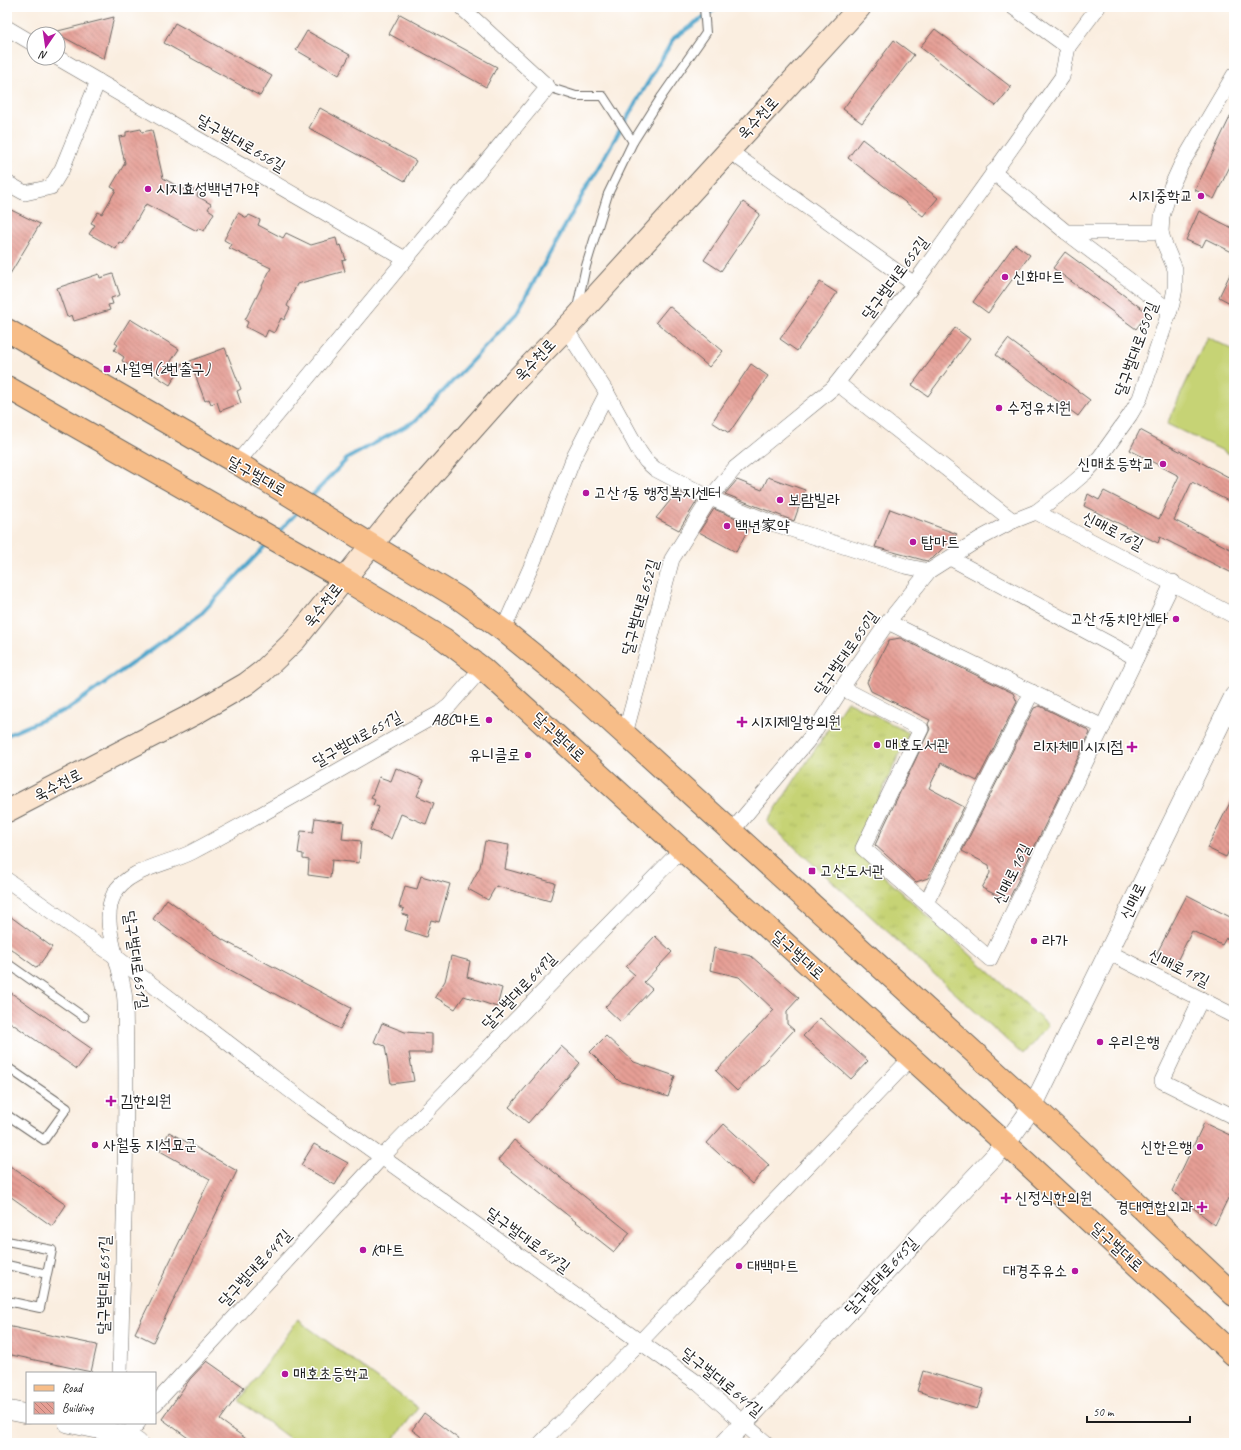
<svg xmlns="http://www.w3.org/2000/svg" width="1241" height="1450" viewBox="0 0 1241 1450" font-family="Caveat,'LXGW WenKai TC','Poor Story',sans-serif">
<defs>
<pattern id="grass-tufts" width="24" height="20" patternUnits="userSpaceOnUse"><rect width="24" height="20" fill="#c6d374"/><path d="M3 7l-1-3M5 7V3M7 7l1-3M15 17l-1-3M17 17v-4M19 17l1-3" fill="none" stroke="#aab564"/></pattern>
<pattern id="building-back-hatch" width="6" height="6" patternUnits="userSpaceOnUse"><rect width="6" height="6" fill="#e59e94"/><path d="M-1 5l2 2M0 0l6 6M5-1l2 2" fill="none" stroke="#b98078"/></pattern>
</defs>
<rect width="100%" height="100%" fill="#fff"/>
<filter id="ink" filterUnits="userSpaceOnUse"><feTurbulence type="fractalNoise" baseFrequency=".025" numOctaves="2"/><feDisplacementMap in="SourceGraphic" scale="8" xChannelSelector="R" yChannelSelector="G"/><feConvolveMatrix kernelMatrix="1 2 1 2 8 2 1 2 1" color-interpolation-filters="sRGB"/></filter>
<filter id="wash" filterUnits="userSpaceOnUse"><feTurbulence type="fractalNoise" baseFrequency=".012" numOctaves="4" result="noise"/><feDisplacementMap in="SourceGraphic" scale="16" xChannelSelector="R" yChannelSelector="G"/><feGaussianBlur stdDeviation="0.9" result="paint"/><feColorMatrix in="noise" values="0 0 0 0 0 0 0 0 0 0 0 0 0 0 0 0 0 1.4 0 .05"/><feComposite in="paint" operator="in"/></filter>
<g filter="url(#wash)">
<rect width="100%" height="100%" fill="#faeee0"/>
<polygon fill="url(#grass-tufts)" stroke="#717848" points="847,701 909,733 855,850 1048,1025 1023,1055 767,822"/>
<g fill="#c6d374" stroke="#717848">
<polygon points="1207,337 1234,350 1234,456 1167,424"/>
<polygon points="298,1320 418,1408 391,1443 296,1443 239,1401"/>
</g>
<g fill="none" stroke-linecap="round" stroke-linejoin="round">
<g stroke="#4ea5cb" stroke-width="4">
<polyline points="309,499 348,458 415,421 516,314 589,183 674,38 718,7"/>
<polyline points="277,534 301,508"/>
<polyline points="7,735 68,709 201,614 268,543"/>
</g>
</g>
<g id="blocks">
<g fill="url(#building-back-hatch)">
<polygon points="400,14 497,67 486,87 389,34"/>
<polygon points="114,17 104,59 54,32"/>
<polygon points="175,23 272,76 260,96 164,43"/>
<polygon points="935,29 1011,87 996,106 920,47"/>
<polygon points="307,31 350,55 339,75 296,50"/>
<polygon points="894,40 914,55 862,123 843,109"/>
<polygon points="320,108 416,161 405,181 309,128"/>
<polygon points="1234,109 1234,158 1214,199 1195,190"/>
<polygon points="141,129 142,132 152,130 163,178 184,190 187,186 198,193 197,196 211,204 208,209 214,213 204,231 198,228 197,231 146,204 123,244 119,242 116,249 89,234 95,225 91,223 98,212 102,214 116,190 111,187 125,163 119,137 126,136 126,132"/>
<polygon points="862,139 938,198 923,216 848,158"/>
<polygon points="743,202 760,214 721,271 704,260"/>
<polygon points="7,208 40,224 7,279"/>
<polygon points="1199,211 1234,229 1234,253 1206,239 1202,247 1186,240"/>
<polygon points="238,213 247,218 249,215 260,220 258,225 283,238 286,233 311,245 336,238 338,246 341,245 346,260 342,261 345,271 297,284 287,306 290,308 284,320 281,318 274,333 268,330 265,337 246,327 248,322 245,320 271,268 229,248 231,244 224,240"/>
<polygon points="1015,244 1030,255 988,313 973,302"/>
<polygon points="1065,252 1148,313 1136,329 1053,268"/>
<polygon points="1234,266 1234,305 1219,297"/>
<polygon points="99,274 100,278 113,274 120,295 111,298 113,304 108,305 110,310 74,321 72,315 67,317 57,288"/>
<polygon points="820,282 837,293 797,351 780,339"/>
<polygon points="669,306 723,351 709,367 656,322"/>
<polygon points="130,319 179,349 166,369 183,363 170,385 142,367 139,371 122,361 124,357 114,350 118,345 115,343"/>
<polygon points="955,328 970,339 928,396 912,385"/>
<polygon points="1008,339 1090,400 1078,416 996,355"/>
<polygon points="225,348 241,389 237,391 241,403 220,411 217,402 211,404 209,399 205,401 190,361"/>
<polygon points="751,364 768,376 729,433 712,422"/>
<polygon points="1140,430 1234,480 1234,504 1192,482 1174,520 1234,551 1234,574 1160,537 1158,543 1084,506 1088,494 1099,500 1104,491 1159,519 1179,476 1130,450"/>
<polygon points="768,477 805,490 794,521 725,494 737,480 762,490"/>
<polygon points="678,491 697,501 679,530 656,518"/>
<polygon points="714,509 751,524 736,552 699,532"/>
<polygon points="890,509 957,534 934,557 927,561 875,547"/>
<polygon points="900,638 1013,693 1017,702 977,781 941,763 929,788 964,807 928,878 916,882 875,845 930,729 928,724 930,720 871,691 867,682 889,640"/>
<polygon points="1040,706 1088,730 1090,733 1008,901 982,888 990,873 989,865 962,851 1034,708"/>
<polygon points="396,768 424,780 417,796 434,803 426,824 401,814 391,839 370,830 379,807 373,805 375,800 371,798 379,777 391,781"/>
<polygon points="1234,795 1234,841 1226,857 1207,848"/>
<polygon points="315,818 344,822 342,839 361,841 359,863 332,860 330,878 308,875 309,860 303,859 303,854 298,853 301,831 313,832"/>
<polygon points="485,841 509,845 505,869 555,883 550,901 496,886 488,900 468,889 480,867"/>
<polygon points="421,876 450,884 439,922 431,920 426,937 405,930 409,916 402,914 404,909 399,907 405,886 417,889"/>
<polygon points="1187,895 1234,919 1234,942 1226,938 1222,945 1192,931 1175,965 1156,955"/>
<polygon points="167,899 223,940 351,1008 340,1029 210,959 153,919"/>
<polygon points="7,914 52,947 37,968 7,946"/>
<polygon points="655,936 672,952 644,982 652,989 621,1022 605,1007 635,975 626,967"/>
<polygon points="714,948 751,956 799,998 787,1011 787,1024 794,1030 737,1091 716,1071 774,1010 739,977 710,970"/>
<polygon points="451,956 470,961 467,977 502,988 497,1007 464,996 455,1009 435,997 445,981"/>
<polygon points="7,990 92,1049 77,1069 7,1020"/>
<polygon points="820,1018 868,1061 851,1079 803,1036"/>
<polygon points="382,1023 405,1032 432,1034 432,1053 409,1053 414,1081 391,1084 385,1046 374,1042"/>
<polygon points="606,1036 634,1062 675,1076 668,1097 619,1081 590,1052"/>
<polygon points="561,1046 580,1063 528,1123 509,1107"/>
<polygon points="1204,1123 1234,1137 1234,1186 1215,1225 1172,1191"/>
<polygon points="724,1124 769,1165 752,1184 707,1143"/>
<polygon points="169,1132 237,1171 153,1342 135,1333 210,1179 160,1151"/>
<polygon points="514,1140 630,1233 614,1252 498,1160"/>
<polygon points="314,1144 348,1163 335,1185 301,1165"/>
<polygon points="7,1164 66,1205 52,1226 7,1194"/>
<polygon points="7,1326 97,1345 91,1372 7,1354"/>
<polygon points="207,1361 244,1387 220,1420 252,1443 195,1443 162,1419 190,1379"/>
<polygon points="923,1371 984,1389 977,1409 917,1391"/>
<polygon points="424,1413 464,1443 430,1443 412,1430"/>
</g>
</g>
</g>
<g filter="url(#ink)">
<use href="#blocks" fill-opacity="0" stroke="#6a6661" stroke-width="1"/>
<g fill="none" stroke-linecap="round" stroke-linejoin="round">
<g stroke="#6a6661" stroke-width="10">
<g id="service">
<polyline points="548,87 576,96 603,96 633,142"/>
<polyline points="577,308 586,266 608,194 633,142 662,96 706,33 704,7"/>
<polyline points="7,963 84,1017"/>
<polyline points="7,1067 67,1108 44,1140 7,1115"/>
<polyline points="7,1241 52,1250 40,1308 7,1301"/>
<polyline points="7,1265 47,1274"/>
</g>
</g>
<g stroke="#6a6661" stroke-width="16">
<g id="minor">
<polyline points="1013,7 1068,47 1098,7"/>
<polyline points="7,28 34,44"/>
<polyline points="58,58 405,259"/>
<polyline points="728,150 914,284"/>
<polyline points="993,172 1066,232 1161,232"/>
<polyline points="7,183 25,193 51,187 62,169 98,81"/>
<polyline points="1066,232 1170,311"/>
<polyline points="566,329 607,393 639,451 646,461 655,469 710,498 775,524 905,566 929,571"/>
<polyline points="837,383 1013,521"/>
<polyline points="237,463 548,87 461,7"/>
<polyline points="1036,512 1234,616"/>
<polyline points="950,558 1136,658"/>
<polyline points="888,622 1103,727"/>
<polyline points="503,630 534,560 574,457 607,393"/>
<polyline points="842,688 921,729 863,848 990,959 1173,582"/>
<polyline points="625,734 672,559 710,498 735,468 833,388 914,284 1062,77 1068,47"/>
<polyline points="732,831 810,738 848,679 888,622 929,571 981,538 1013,521 1036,512 1065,490 1086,472 1100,457 1130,415 1140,398 1172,304 1175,288 1175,269 1164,243 1161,232 1162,216 1171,187 1181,165 1234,75"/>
<polyline points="7,880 116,957 313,1108 699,1384 766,1443"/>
<polyline points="926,903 1032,692"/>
<polyline points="1108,952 1234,1016"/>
<polyline points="1201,999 1162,1081 1234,1117"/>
<path d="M120,1373C123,1250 128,1127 125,1003C125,971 98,925 114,894C127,869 169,864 192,852C276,808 357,759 440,713L449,706L482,668"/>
<polyline points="155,1404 382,1157 682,849"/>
<polyline points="126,1435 138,1423"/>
<polyline points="541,1443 640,1342 911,1058"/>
</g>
</g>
<g stroke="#6a6661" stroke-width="20">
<g id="tertiary">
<polyline points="7,1410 27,1414"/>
<polyline points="68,1423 126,1435 138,1443"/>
<polyline points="725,1443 1006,1144 1033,1106 1234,696"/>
</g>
</g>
<g stroke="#6a6661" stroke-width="24">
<polyline id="secondary" points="7,811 194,714 246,684 263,671 295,640 395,516 516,380 575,319 860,7"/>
</g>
<g stroke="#6a6661" stroke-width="24">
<g id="primary">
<polyline points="7,330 237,463 457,597 503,630 572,686 1033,1106 1234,1295"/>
<polyline points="7,387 344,579 444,639 482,668 1006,1144 1234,1355"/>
</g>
</g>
<use href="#service" stroke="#fff" stroke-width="8"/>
<use href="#minor" stroke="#fff" stroke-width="15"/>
<use href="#tertiary" stroke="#fff" stroke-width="19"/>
<use href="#secondary" stroke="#fce5cf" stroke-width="22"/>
<use href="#primary" stroke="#f7bd88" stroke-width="22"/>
</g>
</g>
<g fill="#b5179e" stroke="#fff" stroke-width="1.5">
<circle cx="148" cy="189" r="4"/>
<circle cx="1201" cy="196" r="4"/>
<circle cx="1005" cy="277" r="4"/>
<rect x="103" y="365" width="8" height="8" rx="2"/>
<circle cx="999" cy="408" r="4"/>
<circle cx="1163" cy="464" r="4"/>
<circle cx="586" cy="493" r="4"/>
<circle cx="780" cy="500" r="4"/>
<circle cx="727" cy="526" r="4"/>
<circle cx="913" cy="542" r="4"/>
<circle cx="1176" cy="619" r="4"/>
<circle cx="489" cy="720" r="4"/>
<path d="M740 716h4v4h4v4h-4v4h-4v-4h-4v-4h4z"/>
<circle cx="877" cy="745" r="4"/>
<path d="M1130 741h4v4h4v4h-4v4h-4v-4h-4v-4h4z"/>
<circle cx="528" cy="755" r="4"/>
<rect x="808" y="867" width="8" height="8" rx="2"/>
<circle cx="1034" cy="941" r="4"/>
<circle cx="1100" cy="1042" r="4"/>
<path d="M109 1095h4v4h4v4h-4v4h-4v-4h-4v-4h4z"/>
<circle cx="95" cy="1145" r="4"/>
<circle cx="1200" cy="1147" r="4"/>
<path d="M1004 1192h4v4h4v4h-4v4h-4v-4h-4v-4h4z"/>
<path d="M1200 1201h4v4h4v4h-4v4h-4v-4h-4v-4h4z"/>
<circle cx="363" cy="1250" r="4"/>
<circle cx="739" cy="1266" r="4"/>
<circle cx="1075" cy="1271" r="4"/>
<circle cx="285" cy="1374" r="4"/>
</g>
<g text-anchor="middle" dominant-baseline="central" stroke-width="3" stroke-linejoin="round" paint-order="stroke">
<g font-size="16" fill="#1c1c1c" stroke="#fff">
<text transform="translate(758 118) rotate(-47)">욱수천로</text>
<text transform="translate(241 143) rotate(30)">달구벌대로656길</text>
<text transform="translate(895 278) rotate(-53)">달구벌대로652길</text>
<text transform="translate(1136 349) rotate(-70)">달구벌대로650길</text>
<text transform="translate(535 360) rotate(-46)">욱수천로</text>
<text transform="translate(257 476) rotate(30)">달구벌대로</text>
<text transform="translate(1113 531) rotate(27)">신매로16길</text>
<text transform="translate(323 605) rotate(-51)">욱수천로</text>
<text transform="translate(640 607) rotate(-74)">달구벌대로652길</text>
<text transform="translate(846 653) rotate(-55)">달구벌대로650길</text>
<text transform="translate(559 737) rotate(43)">달구벌대로</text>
<text transform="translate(357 739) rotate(-29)">달구벌대로651길</text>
<text transform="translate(58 785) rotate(-27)">욱수천로</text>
<text transform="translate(1012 874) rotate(-64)">신매로16길</text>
<text transform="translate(1133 901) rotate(-64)">신매로</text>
<text transform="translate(798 955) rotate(42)">달구벌대로</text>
<text transform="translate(136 960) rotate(82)">달구벌대로651길</text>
<text transform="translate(1179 968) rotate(26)">신매로19길</text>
<text transform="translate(519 991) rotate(-46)">달구벌대로649길</text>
<text transform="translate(528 1240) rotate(36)">달구벌대로647길</text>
<text transform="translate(1117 1247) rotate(43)">달구벌대로</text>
<text transform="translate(255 1268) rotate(-47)">달구벌대로649길</text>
<text transform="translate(881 1276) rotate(-47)">달구벌대로645길</text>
<text transform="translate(104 1285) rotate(-89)">달구벌대로651길</text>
<text transform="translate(722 1382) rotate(39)">달구벌대로641길</text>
</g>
<g font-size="16" fill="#1c1c1c" stroke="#fff" text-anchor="start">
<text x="156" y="189">시지효성백년가약</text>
<text x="1193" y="196" text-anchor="end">시지중학교</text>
<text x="1013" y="277">신화마트</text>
<text x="115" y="369">사월역(2번출구)</text>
<text x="1007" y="408">수정유치원</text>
<text x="1155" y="464" text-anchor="end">신매초등학교</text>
<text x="594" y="493">고산1동 행정복지센터</text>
<text x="788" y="500">보람빌라</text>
<text x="735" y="526">백년家약</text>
<text x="921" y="542">탑마트</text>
<text x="1168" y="619" text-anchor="end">고산1동치안센타</text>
<text x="481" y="720" text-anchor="end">ABC마트</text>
<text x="751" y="722">시지제일항의원</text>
<text x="885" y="745">매호도서관</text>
<text x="1123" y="747" text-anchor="end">리자체미시지점</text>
<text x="520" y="755" text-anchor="end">유니클로</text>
<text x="820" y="871">고산도서관</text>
<text x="1042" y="941">라가</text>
<text x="1108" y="1042">우리은행</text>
<text x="120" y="1101">김한의원</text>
<text x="103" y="1145">사월동 지석묘군</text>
<text x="1192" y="1147" text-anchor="end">신한은행</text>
<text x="1015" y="1198">신정식한의원</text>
<text x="1193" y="1207" text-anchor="end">경대연합외과</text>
<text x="371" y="1250">K마트</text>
<text x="747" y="1266">대백마트</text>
<text x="1067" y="1271" text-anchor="end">대경주유소</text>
<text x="293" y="1374">매호초등학교</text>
</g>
</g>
<rect width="1241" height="1450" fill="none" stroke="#fff" stroke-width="24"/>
<rect x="26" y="1372" width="130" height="52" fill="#ffffff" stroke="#a4a4a4"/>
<rect x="34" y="1385" width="20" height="6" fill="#f7bd88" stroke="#a4a4a4"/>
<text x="62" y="1392" font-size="12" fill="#1c1c1c">Road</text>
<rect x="34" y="1402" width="20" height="12" fill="url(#building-back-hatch)" stroke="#a4a4a4"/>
<text x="62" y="1412" font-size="12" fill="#1c1c1c">Building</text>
<g transform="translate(46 46) rotate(193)"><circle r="19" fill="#ffffff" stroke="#a4a4a4"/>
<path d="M0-3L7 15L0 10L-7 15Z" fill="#b5179e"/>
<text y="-6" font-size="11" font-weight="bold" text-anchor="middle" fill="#1c1c1c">N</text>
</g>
<path d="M1087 1416v6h103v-6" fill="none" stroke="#1c1c1c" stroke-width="2"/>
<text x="1093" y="1416" font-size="12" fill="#1c1c1c" stroke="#ffffff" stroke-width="3" paint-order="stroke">50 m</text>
</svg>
